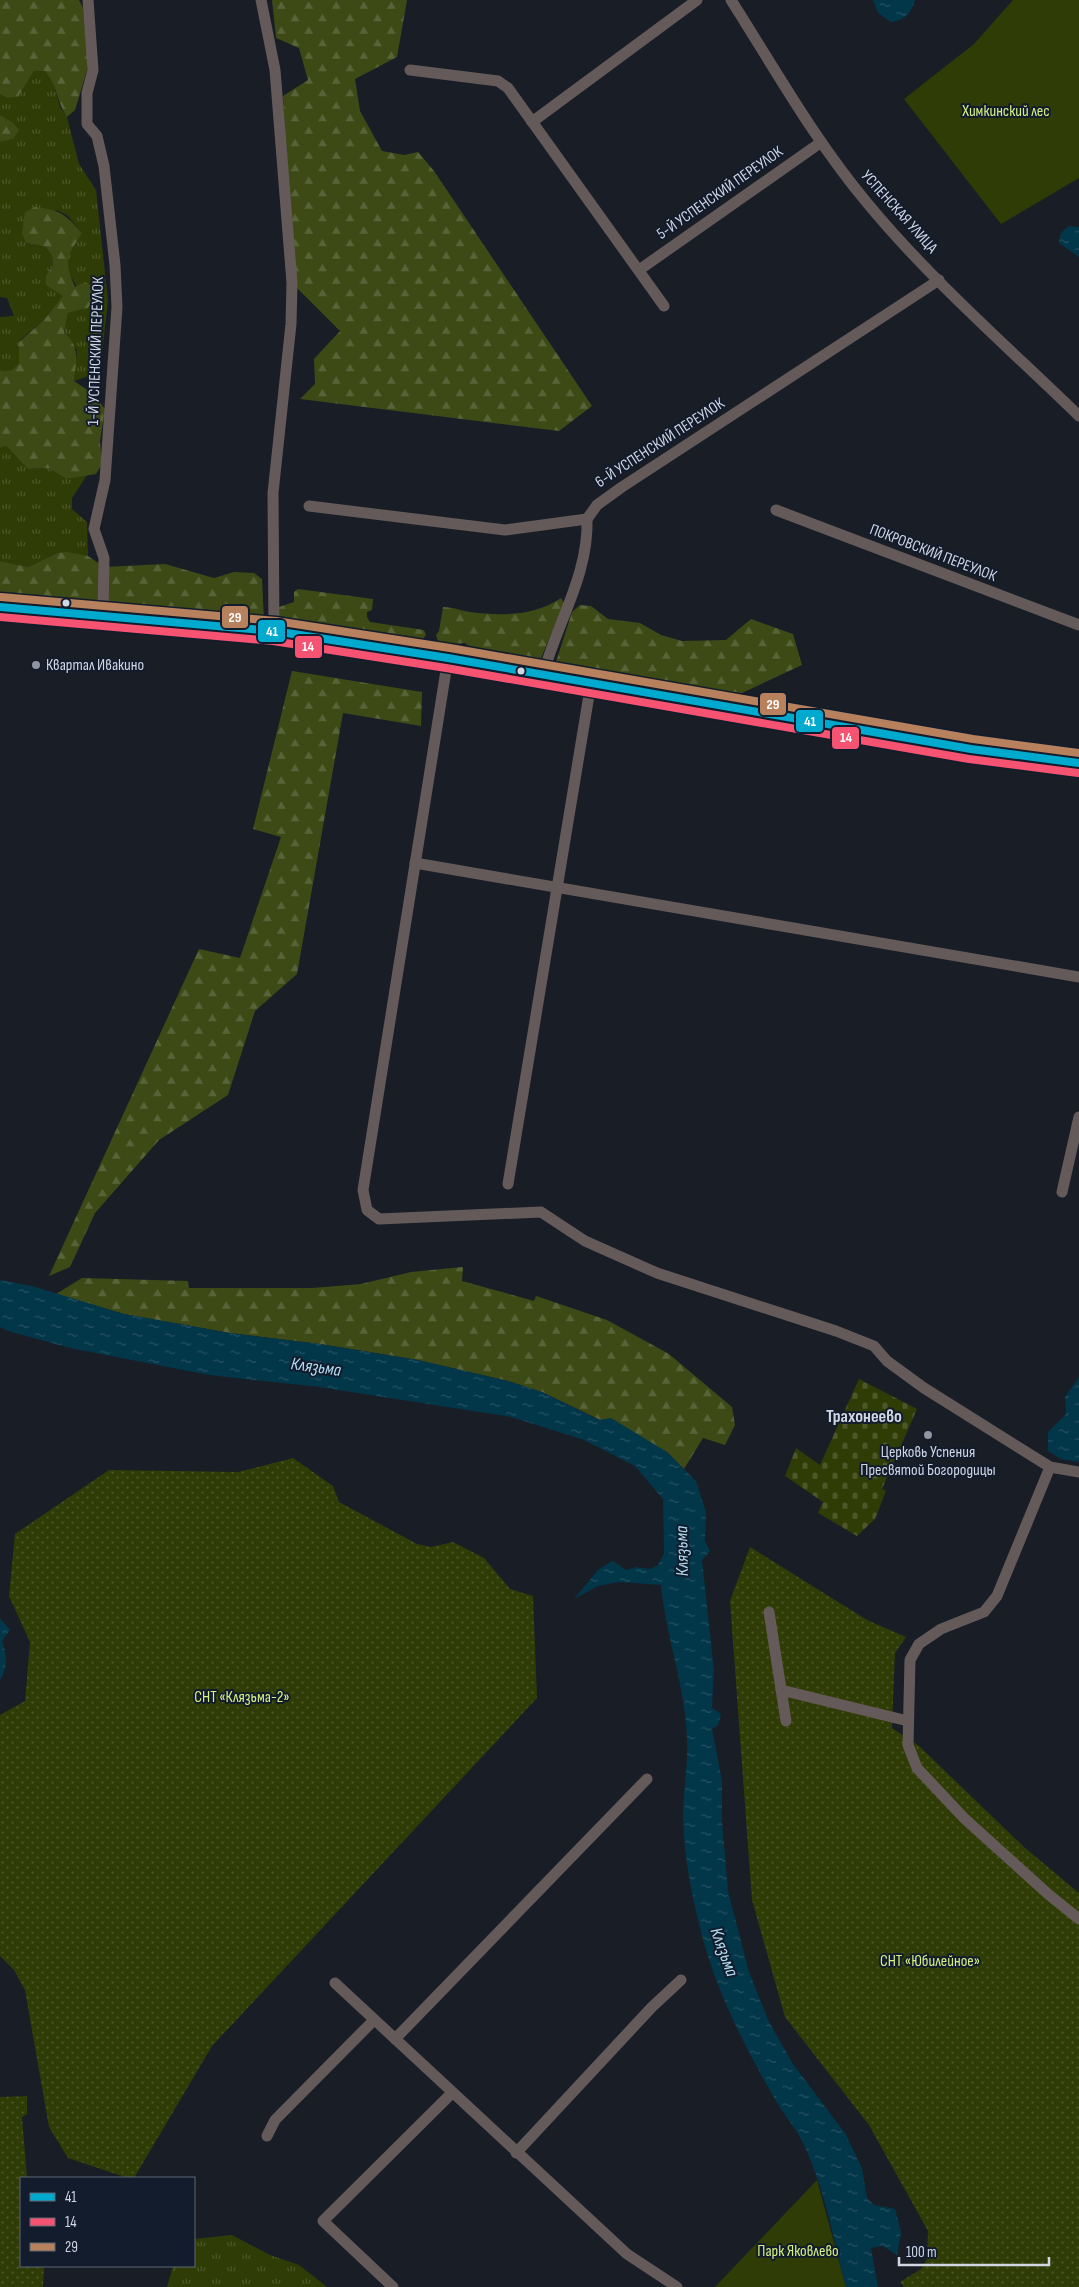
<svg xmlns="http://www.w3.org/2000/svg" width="1079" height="2287" viewBox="0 0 1079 2287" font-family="'Sofia Sans Condensed',sans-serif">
<defs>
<pattern id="grass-tufts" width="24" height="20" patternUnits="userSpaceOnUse" patternTransform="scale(1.25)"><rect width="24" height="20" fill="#303c06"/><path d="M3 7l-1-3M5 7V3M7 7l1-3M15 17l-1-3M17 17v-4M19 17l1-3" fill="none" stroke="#4d572a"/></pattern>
<pattern id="forest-firs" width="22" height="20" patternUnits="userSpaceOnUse" patternTransform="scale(1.25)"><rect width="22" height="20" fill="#3d4a16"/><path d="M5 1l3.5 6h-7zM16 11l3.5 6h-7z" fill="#586338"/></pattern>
<pattern id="cemetery-stones" width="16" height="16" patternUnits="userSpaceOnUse" patternTransform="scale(1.25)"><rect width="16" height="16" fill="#303c06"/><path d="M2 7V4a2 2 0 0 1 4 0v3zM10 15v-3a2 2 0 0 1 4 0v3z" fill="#4d572a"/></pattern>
<pattern id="garden-dots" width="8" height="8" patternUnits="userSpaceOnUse" patternTransform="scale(1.25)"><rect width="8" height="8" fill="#303c06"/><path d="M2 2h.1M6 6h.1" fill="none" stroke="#4d572a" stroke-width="1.8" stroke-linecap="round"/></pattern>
<pattern id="water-ripples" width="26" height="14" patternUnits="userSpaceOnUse" patternTransform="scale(1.25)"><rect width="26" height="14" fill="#023649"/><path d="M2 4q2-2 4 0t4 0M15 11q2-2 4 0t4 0" fill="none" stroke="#265263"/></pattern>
</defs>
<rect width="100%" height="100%" fill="#191d26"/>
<g fill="url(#grass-tufts)">
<polygon points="34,71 45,71 52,78 60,107 67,117 79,164 96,190 108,301 102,353 94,374 74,381 77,350 64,333 68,313 88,308 67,269 67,258 82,233 67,215 56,210 26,243 46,247 52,256 53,266 46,275 64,296 44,320 19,341 19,363 12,370 2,371 0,369 0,317 14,316 7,298 0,297 0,142 13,139 12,122 0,115 0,94 7,98 18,97"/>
<polygon points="6,446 28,469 49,468 66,479 87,475 72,498 72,509 87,522 88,556 57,553 28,567 0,561 0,448"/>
<polygon points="232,2235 270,2255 299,2265 327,2287 167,2287 173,2266 194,2266 194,2239"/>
</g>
<g fill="url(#forest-firs)">
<path d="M0,0H79L83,8L88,67L75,110L67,117C57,103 57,84 45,71H34L18,97L7,98L0,94Z"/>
<polygon points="272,0 407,0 397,57 355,79 360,111 382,151 404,155 418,152 434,171 592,406 559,431 300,399 315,384 314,359 340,331 292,283 283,96 308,80 299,48 276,38"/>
<polygon points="0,115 12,122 19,130 13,139 0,142"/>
<path d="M35,207C61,210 65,214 82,233C67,258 63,258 75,287L85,282L94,288V299L88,308L68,313L64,333C81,346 76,362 74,381L92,393L105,409L100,441L102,464L96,474L66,479L49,468L28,469L6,446L0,448V369L2,371L12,370L19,363V342L44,320L63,296L46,285V275L53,266L52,256L46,247L26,243L22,233L25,212Z"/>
<polygon points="67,552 88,556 104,567 165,564 214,578 234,572 254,573 262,579 264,620 0,598 0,561 28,567 57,553"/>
<polygon points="298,589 373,599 372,610 367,612 367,617 370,622 424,630 426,635 423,639 399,640 281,621 278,617 279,607 294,602 294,592"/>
<path d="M561,598L564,603L539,663L473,650L465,643L439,645L436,635L439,631L443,607C454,607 461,611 470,612C501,616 535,616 561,598Z"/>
<polygon points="580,605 591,606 608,619 640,623 661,635 682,641 726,640 751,619 793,634 802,665 731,698 565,669 556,662 572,612"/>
<polygon points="292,671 422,692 421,726 343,713 297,974 255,1011 228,1095 159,1140 95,1213 70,1267 49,1276 199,949 240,958 281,837 253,829"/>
<polygon points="463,1267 462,1281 534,1301 536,1296 607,1320 669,1354 732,1407 735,1425 725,1445 703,1438 684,1469 667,1452 542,1392 508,1381 418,1360 320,1344 230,1333 124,1314 56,1294 82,1278 188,1281 189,1288 312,1288 361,1284 411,1272"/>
</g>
<polygon fill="url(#cemetery-stones)" points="859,1379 917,1409 882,1489 886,1491 875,1519 857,1536 818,1513 823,1502 785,1476 796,1448 820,1465"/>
<g fill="#303c06">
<polygon points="1013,0 1079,0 1079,178 1001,224 904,99 974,44"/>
<polygon points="817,2180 846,2287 715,2287"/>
</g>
<g fill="url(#garden-dots)">
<polygon points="293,1458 333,1486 339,1502 417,1544 431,1547 453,1542 484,1558 510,1589 533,1596 537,1698 212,2046 134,2178 128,2178 68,2158 49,2127 25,1990 14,1970 0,1956 0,1715 25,1701 30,1642 9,1596 15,1534 109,1470 238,1472"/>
<polygon points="750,1547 867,1620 906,1637 895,1653 892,1728 919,1746 1024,1847 1079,1893 1079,2287 904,2287 900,2282 921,2269 927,2259 928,2231 869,2125 785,2017 752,1900 730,1601"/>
<polygon points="27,2096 27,2114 22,2117 27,2177 30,2178 21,2178 21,2266 44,2266 43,2287 0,2287 0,2097"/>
</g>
<g fill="url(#water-ripples)">
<path d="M873,0H915C911,14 905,20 891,22L878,13Z"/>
<path d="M1070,226L1079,227V257L1059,243C1059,235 1062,230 1070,226Z"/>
<path d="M0,1280L32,1286L124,1314L230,1333L320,1344L418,1360L508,1381L542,1392L599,1420L611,1418L667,1452L696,1481L706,1512L705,1541L710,1551L702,1560L714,1671L712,1708L721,1714L718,1725L712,1729L722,1781V1821L728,1891L749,1972L769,2022L793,2064L845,2133L862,2168L867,2198L874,2205L895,2209L901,2232L897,2255L883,2246L871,2248L878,2287H846C833,2238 824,2184 801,2139C794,2126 783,2114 776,2101C747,2051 720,1999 704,1943C693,1902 684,1860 683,1817C683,1792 688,1766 687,1741C686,1688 666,1638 661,1585L619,1582L598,1586L574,1599L599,1569L613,1561L626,1570L636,1567L650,1569L658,1565L664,1553L663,1499L635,1466L584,1440L511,1417L319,1387L209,1375L70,1348L8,1331L0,1327Z"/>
<polygon points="1079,1377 1079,1462 1061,1459 1048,1451 1048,1432 1066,1414 1065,1397"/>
<path d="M0,1618L10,1630L2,1641C7,1655 8,1667 0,1680Z"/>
</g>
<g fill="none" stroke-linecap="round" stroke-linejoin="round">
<g stroke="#645a5a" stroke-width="11">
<polyline points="88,0 93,70 87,93 87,124 97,136 104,166 115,265 117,307 105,480 94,529 104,558 103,616"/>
<polyline points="261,0 275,70 292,283 291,324 273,493 274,631"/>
<path d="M731,0C775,69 815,141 868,204C931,280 1008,347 1079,416"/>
<polyline points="410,70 498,81 508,88 664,306"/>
<polyline points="532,122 697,0"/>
<polyline points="639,270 820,143"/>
<polyline points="309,506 505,530 587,519 597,505 622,487 939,280"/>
<polyline points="776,510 1079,625"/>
<polyline points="448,658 363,1190 367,1210 379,1219 541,1212 585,1241 657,1273 836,1331 874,1346 887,1361 924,1388 1050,1467 1079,1472"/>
<path d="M543,675C557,623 589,574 587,519"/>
<polyline points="415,863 1079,977"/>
<polyline points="508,1184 591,683"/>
<polyline points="1062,1192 1079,1117"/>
<polyline points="1050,1467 997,1596 984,1612 941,1629 919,1644 910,1660 908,1745 917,1768 964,1818 1048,1894 1079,1919"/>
<polyline points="769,1612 786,1721"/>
<polyline points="781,1690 908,1721"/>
<polyline points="335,1983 627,2254 677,2287"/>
<polyline points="395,2039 647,1779"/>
<polyline points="267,2136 275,2120 374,2020"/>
<polyline points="516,2153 652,2007 681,1980"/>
<polyline points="393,2287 323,2221 452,2093"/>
</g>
<polyline stroke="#5b5455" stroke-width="16" points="0,607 274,631 448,658 971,749 1079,763"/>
<g stroke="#131c2c" stroke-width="11">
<polyline id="bus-1" points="0,607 274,631 448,658 971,749 1079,763"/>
</g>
<g stroke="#131c2c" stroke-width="11">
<polyline id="bus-2" points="0,617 273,641 446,668 969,759 1078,773"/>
</g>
<g stroke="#131c2c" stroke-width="11">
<polyline id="bus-3" points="1,597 276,621 450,648 973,739 1079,753"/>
</g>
<use href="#bus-1" stroke="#00a9ce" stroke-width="8"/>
<use href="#bus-2" stroke="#f65372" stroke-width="8"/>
<use href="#bus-3" stroke="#b6815c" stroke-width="8"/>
</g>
<g fill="#d0d6e2" stroke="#131c2c" stroke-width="2">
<circle cx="66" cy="603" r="4.5"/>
<circle cx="521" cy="671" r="4.5"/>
</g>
<g fill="#9095a0" stroke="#131c2c" stroke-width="2">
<circle cx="36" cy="665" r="5"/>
<circle cx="928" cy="1435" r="5"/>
</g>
<g text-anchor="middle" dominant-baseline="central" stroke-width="4" stroke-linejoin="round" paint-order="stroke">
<g font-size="16" fill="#d4f185" stroke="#131c2c">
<text x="1006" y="111">Химкинский лес</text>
<text x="242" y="1697">СНТ «Клязьма-2»</text>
<text x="930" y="1961">СНТ «Юбилейное»</text>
<text x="798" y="2251">Парк Яковлево</text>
</g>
<g font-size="16" fill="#d0d6e2" stroke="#131c2c">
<text transform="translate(720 193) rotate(-35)">5-Й УСПЕНСКИЙ ПЕРЕУЛОК</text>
<text transform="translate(899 212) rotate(48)">УСПЕНСКАЯ УЛИЦА</text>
<text transform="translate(96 351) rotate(-88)">1-Й УСПЕНСКИЙ ПЕРЕУЛОК</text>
<text transform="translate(660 443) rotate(-33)">6-Й УСПЕНСКИЙ ПЕРЕУЛОК</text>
<text transform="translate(933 553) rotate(21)">ПОКРОВСКИЙ ПЕРЕУЛОК</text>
</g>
<g font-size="16" fill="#d0d6e2" stroke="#131c2c" text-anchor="start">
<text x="46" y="665">Квартал Ивакино</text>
<text x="928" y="1452" text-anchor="middle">Церковь Успения<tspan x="928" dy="18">Пресвятой Богородицы</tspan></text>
</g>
<g font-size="18" font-style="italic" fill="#b0ddf1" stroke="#131c2c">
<text transform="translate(316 1367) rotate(8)">Клязьма</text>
<text transform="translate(682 1551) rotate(-91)">Клязьма</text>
<text transform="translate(724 1952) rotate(70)">Клязьма</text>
</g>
<g font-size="18" font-weight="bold" fill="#d0d6e2" stroke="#131c2c">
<text x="864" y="1416">Трахонеево</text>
</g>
</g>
<g stroke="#131c2c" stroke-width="2">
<rect x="221" y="605" width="28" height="24" rx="5" fill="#b6815c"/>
<rect x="257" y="619" width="29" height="24" rx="5" fill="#00a9ce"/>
<rect x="294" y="635" width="29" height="24" rx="5" fill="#f65372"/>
<rect x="759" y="692" width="28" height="24" rx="5" fill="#b6815c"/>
<rect x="795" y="709" width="29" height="24" rx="5" fill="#00a9ce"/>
<rect x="831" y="726" width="29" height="24" rx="5" fill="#f65372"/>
</g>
<g font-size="14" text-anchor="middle" font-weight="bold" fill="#fff">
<text x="235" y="622">29</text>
<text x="272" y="636">41</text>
<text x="308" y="651">14</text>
<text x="773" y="709">29</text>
<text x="810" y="726">41</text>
<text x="846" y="742">14</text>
</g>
<rect x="20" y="2177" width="175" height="90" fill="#131c2c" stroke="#5f6675"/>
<rect x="30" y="2193" width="25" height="8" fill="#00a9ce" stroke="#5f6675"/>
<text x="65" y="2202" font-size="15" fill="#d0d6e2">41</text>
<rect x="30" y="2218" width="25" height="8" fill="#f65372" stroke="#5f6675"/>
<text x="65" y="2227" font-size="15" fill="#d0d6e2">14</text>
<rect x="30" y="2243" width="25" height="8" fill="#b6815c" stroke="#5f6675"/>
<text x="65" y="2252" font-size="15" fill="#d0d6e2">29</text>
<path d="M899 2257v8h150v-8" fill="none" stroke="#d0d6e2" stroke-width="2.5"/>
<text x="906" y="2257" font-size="15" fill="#d0d6e2" stroke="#131c2c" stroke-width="4" paint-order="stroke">100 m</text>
</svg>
